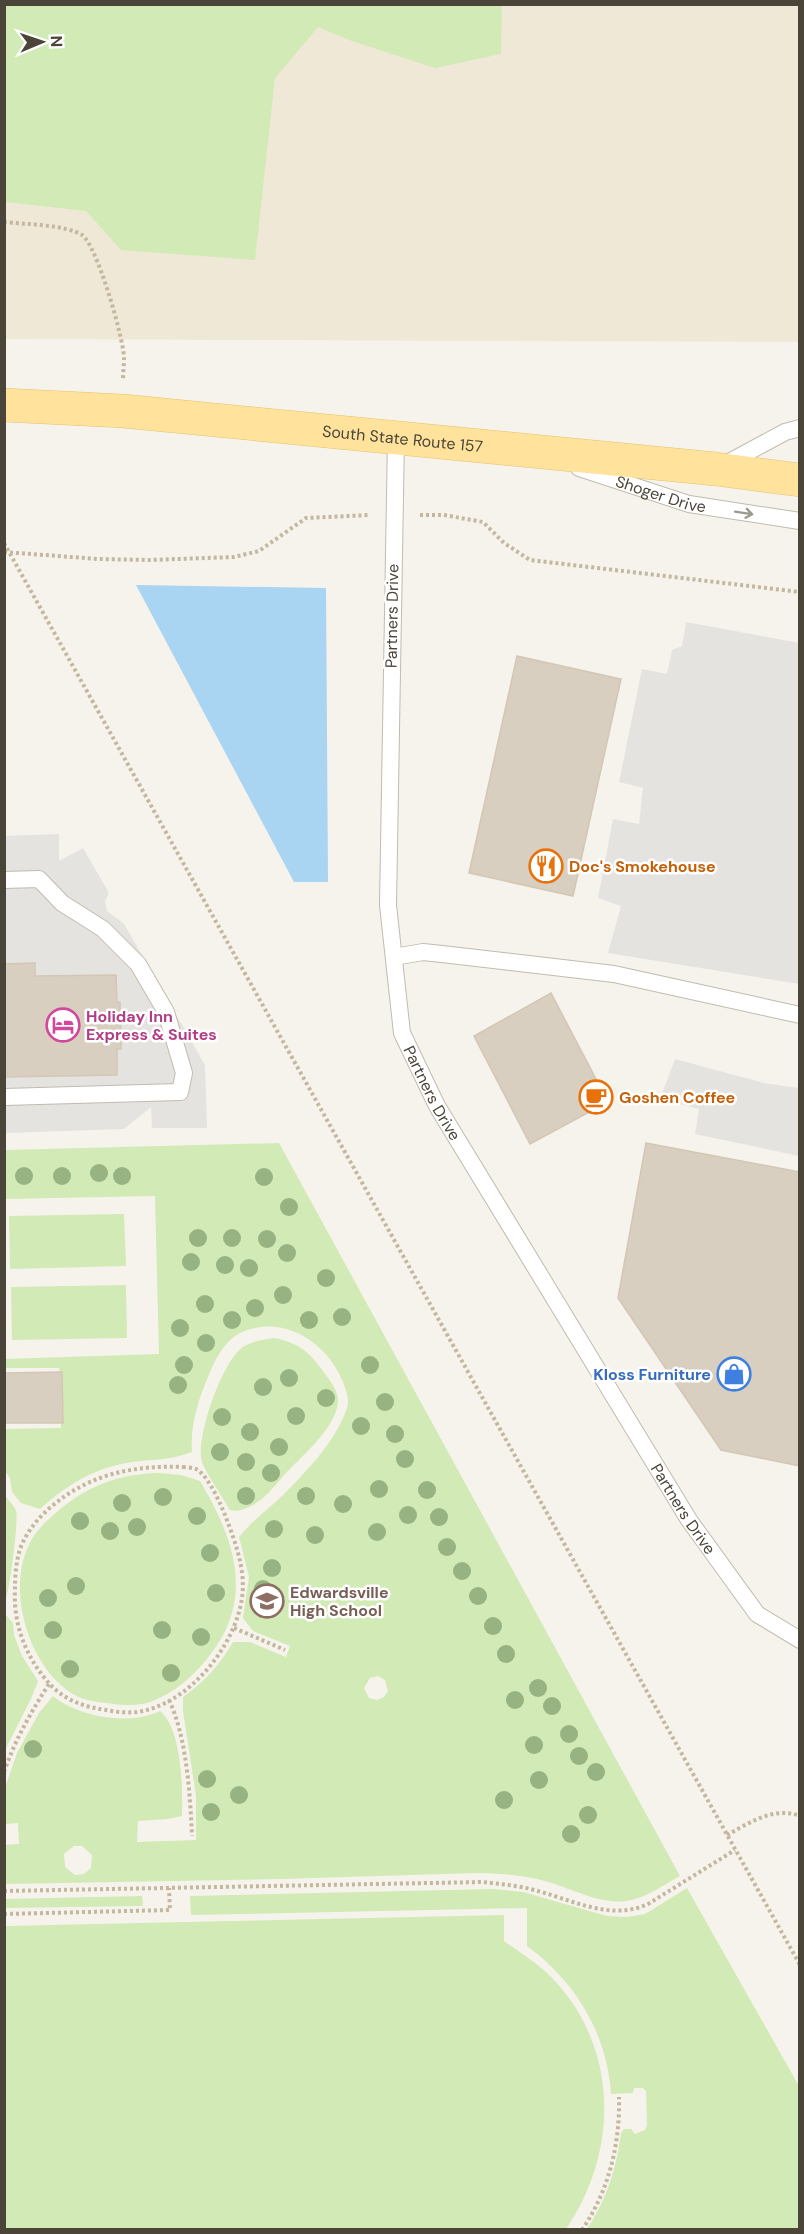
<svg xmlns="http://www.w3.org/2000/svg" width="804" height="2234" viewBox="0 0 804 2234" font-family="'DM Sans',sans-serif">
<rect width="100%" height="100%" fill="#f6f3ec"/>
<polygon fill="#efe8d6" points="5,5 799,5 799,342 5,339"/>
<g fill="#d2eab5" fill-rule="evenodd">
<polygon points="5,4 502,5 501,54 435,68 349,40 318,27 275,78 255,260 121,250 86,211 5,202"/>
<path d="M279,1143L680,1876C662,1886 646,1898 626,1901C598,1905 568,1886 541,1880C520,1875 498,1873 477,1873L281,1879L5,1884V1845L19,1844L18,1823L5,1824V1788L17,1753L39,1713L53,1696C78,1717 130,1726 160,1711C182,1729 183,1789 182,1816L168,1819L138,1821L137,1842L196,1840V1796L183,1711V1697C205,1681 219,1666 233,1642H250L286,1657L290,1646L253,1631L243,1618L249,1577L239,1537C252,1521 267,1510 282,1496C306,1472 336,1441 347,1408C350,1399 346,1391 343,1382C327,1342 282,1313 240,1333C224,1341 214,1362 208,1377C198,1400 190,1427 192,1452C172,1460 154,1459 133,1462C96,1467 68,1484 40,1509L21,1503L12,1492L10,1478L5,1471V1429L61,1428V1423L63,1422L62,1372H60L59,1368H5L4,1359L159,1354L155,1196L5,1199V1150ZM378,1676L385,1680L388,1691L384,1697L377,1700L369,1698L364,1688L370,1678ZM74,1846H82L92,1855L91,1868L84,1874L75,1875L65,1867L64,1854Z"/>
<polygon points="124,1214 126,1266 10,1269 9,1216"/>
<polygon points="126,1285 127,1338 12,1340 11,1287"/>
<path d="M273,1338C293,1341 307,1349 319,1366C326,1376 338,1388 338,1401C337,1427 301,1457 285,1474C278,1482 271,1491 263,1498C254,1505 242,1513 230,1510C223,1498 206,1473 202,1462C195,1439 222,1361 243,1347C252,1341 263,1340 273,1338Z"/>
<path d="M158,1473L181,1475L200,1481C230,1531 253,1588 219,1642C202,1669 175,1696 143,1704C131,1706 119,1705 107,1703C90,1702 75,1698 62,1686C27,1656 9,1592 27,1549C34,1532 45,1522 58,1511C87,1486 119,1474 158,1473Z"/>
<path d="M5,1495C8,1500 14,1505 16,1511C19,1520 9,1595 5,1601Z"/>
<polygon points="5,1614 13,1623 14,1635 22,1656 38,1681 30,1701 5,1750"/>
<path d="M687,1888L799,2086V2229H587C606,2201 617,2167 621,2133L624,2129H631L635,2134L645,2130L647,2125L646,2091L643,2088H634L633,2093L611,2094C607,2034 576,1982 527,1946V1908L191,1915L190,1896L493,1889L523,1892L607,1916L627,1917L645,1914Z"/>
<polygon points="142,1896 143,1906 5,1908 5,1899"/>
<path d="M504,1915V1941C518,1951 532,1960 545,1971C619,2040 621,2149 566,2229H5V1926Z"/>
</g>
<g fill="#e5e3e0">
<polygon points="686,622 799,643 799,984 608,953 621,906 598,898 613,819 639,824 643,788 619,782 642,669 667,674 672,650 682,646"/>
<polygon points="59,834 59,861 83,848 109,893 105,901 107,911 124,924 205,1065 207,1128 152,1128 151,1107 124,1129 5,1133 4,836"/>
<polygon points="675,1059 764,1083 799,1088 799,1156 695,1134 699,1109 660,1099"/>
</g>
<polygon fill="#a9d4f2" points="136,585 326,588 328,882 294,882"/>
<g fill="#d8cfc1" stroke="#d3c7b4" stroke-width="1.5">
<polygon points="517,656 621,679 573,896 469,873"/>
<polygon points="35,963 35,976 116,975 117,1002 120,1002 121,1049 117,1049 117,1075 4,1077 4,964"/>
<polygon points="551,993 608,1102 530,1144 474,1036"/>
<polygon points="646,1143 800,1172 800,1466 721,1450 618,1298"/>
<polygon points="62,1372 63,1423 4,1423 4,1373"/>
</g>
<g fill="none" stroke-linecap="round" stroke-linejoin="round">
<g stroke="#c2bbae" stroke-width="18">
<g id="service">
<path id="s1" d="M396,438L388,905L402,1033L437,1106L689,1520L757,1614L800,1640"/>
<polyline points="722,466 785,432 800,428"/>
<path id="s2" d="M579,468L689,504L800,521"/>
<polyline points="4,880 39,879 62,903 103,929 138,964 166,1012 184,1073 180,1092 4,1097"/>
<polyline points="394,957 423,952 442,954 614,974 800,1015"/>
</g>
</g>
<g stroke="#e6c16a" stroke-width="34">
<g id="primary">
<path id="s3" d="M4,405L123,411L716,469L800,480"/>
</g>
</g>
<g stroke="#c4b79f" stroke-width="4" stroke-dasharray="3 3" stroke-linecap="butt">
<path d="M4,222C24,224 67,225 82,235C97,245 123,337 124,357C124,364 123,372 123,380"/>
<polyline points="420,515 444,515 483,522 504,543 530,560 800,592"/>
<polyline points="4,543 800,1965"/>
<polyline points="4,552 98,559 150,560 234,557 259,551 306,518 370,515"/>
<path d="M183,1467C187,1467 193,1468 196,1469C208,1475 220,1503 225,1515C235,1541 246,1570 242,1598C235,1647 188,1705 137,1712C127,1713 116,1712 106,1710C83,1707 62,1699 47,1681C25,1655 13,1623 15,1589C15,1576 16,1562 20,1549C27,1531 38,1518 52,1506C90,1474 134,1465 183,1467Z"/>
<polyline points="234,1628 285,1650"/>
<path d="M169,1700C187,1738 190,1795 192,1836"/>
<path d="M4,1772C15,1740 31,1712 49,1684"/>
<path d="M727,1835C749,1823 774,1806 800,1816"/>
<path d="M4,1891L483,1882C499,1884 515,1885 530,1889C569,1898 609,1922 648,1904L735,1850"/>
<polyline points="4,1914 170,1910 169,1888"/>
<path d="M582,2230C609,2190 620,2145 619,2097"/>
</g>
<use href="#service" stroke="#fff" stroke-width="16"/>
<use href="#primary" stroke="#ffe39c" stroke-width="33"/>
</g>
<g fill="#97b381">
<circle cx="99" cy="1173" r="9"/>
<circle cx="24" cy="1176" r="9"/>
<circle cx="62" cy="1176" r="9"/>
<circle cx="122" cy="1176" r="9"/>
<circle cx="264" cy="1177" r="9"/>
<circle cx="289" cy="1207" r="9"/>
<circle cx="198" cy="1238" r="9"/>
<circle cx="232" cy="1238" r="9"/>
<circle cx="267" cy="1239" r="9"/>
<circle cx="287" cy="1253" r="9"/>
<circle cx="191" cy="1262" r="9"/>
<circle cx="225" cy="1265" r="9"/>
<circle cx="249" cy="1268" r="9"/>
<circle cx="326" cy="1278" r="9"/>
<circle cx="283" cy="1295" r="9"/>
<circle cx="205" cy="1304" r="9"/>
<circle cx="255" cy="1308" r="9"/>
<circle cx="342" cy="1317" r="9"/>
<circle cx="232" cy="1320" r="9"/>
<circle cx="309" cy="1320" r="9"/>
<circle cx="180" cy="1328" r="9"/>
<circle cx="206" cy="1343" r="9"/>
<circle cx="184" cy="1365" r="9"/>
<circle cx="370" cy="1365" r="9"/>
<circle cx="289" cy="1378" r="9"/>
<circle cx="178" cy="1385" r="9"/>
<circle cx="263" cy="1387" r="9"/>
<circle cx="326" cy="1398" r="9"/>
<circle cx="385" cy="1402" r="9"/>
<circle cx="296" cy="1416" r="9"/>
<circle cx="222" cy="1417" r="9"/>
<circle cx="361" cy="1426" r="9"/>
<circle cx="250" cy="1432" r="9"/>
<circle cx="395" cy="1434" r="9"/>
<circle cx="279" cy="1447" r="9"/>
<circle cx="220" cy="1452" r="9"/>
<circle cx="405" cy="1459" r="9"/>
<circle cx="246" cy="1462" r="9"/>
<circle cx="271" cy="1473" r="9"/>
<circle cx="379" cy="1489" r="9"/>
<circle cx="427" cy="1490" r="9"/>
<circle cx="246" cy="1496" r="9"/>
<circle cx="306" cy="1496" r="9"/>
<circle cx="163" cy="1497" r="9"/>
<circle cx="122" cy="1503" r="9"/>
<circle cx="343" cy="1504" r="9"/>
<circle cx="408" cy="1515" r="9"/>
<circle cx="197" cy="1516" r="9"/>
<circle cx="439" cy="1517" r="9"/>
<circle cx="80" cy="1521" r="9"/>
<circle cx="137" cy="1527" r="9"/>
<circle cx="274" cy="1529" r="9"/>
<circle cx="110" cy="1531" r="9"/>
<circle cx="377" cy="1532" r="9"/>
<circle cx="315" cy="1535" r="9"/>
<circle cx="447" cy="1547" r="9"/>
<circle cx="210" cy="1553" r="9"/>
<circle cx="272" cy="1568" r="9"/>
<circle cx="462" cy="1571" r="9"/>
<circle cx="76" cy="1586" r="9"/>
<circle cx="263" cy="1589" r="9"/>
<circle cx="216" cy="1593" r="9"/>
<circle cx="478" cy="1596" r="9"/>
<circle cx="48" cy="1598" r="9"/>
<circle cx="493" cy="1626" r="9"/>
<circle cx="53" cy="1630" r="9"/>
<circle cx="162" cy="1630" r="9"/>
<circle cx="201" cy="1637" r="9"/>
<circle cx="506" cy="1654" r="9"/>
<circle cx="70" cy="1669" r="9"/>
<circle cx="171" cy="1673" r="9"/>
<circle cx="538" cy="1688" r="9"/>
<circle cx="515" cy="1700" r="9"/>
<circle cx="552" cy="1706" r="9"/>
<circle cx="569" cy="1734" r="9"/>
<circle cx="534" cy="1745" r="9"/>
<circle cx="33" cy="1749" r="9"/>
<circle cx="579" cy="1756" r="9"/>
<circle cx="596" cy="1772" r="9"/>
<circle cx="207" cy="1779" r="9"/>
<circle cx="539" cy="1780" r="9"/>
<circle cx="239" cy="1795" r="9"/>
<circle cx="504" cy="1800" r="9"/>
<circle cx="211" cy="1812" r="9"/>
<circle cx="588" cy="1815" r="9"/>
<circle cx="571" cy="1834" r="9"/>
</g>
<defs><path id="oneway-shaft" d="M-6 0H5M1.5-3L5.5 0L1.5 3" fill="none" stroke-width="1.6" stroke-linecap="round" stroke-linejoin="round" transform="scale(1.5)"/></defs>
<use stroke="#9c9892" href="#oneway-shaft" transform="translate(744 513) rotate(9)"/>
<defs>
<g id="restaurant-ring" transform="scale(1.725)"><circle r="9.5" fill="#fff" stroke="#e8710a" stroke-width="1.5"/><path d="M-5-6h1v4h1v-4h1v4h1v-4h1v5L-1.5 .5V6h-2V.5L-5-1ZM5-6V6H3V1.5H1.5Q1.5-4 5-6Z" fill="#e8710a"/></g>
<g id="hotel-ring" transform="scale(1.725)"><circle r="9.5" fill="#fff" stroke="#d1479c" stroke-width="1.5"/><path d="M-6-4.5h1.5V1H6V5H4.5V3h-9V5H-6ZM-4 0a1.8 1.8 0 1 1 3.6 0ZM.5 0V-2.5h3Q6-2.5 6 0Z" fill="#d1479c"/></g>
<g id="cafe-ring" transform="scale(1.725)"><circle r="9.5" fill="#fff" stroke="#e8710a" stroke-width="1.5"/><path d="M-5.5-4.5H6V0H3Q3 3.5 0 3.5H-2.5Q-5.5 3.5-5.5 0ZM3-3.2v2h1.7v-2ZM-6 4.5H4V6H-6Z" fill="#e8710a"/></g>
<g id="shop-ring" transform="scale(1.725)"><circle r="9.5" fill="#fff" stroke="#3f7fe0" stroke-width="1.5"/><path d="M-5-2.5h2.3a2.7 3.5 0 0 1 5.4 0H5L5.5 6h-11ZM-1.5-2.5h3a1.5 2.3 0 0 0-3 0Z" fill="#3f7fe0"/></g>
<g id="school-ring" transform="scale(1.725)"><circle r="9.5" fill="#fff" stroke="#8d6e63" stroke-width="1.5"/><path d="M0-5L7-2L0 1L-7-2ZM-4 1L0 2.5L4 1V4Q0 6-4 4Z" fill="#8d6e63"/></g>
</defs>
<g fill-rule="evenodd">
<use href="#restaurant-ring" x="546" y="866"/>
<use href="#hotel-ring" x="63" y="1025"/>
<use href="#cafe-ring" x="596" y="1097"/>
<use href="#shop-ring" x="734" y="1374"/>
<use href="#school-ring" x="267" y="1601"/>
</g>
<g text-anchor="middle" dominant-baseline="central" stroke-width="5" stroke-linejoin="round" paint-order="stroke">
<g font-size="16" fill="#4b4439" stroke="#fff">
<text stroke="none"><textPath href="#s3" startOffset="400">South State Route 157</textPath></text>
<text stroke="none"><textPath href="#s2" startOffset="86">Shoger Drive</textPath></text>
<text transform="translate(392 616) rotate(-89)">Partners Drive</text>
<text stroke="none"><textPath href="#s1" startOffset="663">Partners Drive</textPath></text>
<text stroke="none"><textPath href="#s1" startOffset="1149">Partners Drive</textPath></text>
</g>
<g font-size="16" font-weight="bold" fill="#c56008" stroke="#fff" text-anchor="start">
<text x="569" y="866">Doc's Smokehouse</text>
<text x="619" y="1097">Goshen Coffee</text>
</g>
<g font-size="16" font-weight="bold" fill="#b23c85" stroke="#fff" text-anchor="start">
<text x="86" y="1016">Holiday Inn<tspan x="86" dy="18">Express &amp; Suites</tspan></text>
</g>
<g font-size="16" font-weight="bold" fill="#366cbe" stroke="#fff" text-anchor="end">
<text x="711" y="1374">Kloss Furniture</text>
</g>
<g font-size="16" font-weight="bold" fill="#785e54" stroke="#fff" text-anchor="start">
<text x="290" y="1592">Edwardsville<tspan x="290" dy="18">High School</tspan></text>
</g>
</g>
<rect width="804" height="2234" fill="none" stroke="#4b4439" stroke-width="12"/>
<g transform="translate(42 42) rotate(88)" stroke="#ffffff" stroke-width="4.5" paint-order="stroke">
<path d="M0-4.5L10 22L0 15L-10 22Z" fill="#4b4439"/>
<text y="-9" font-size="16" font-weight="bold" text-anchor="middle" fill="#4b4439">N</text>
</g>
</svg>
